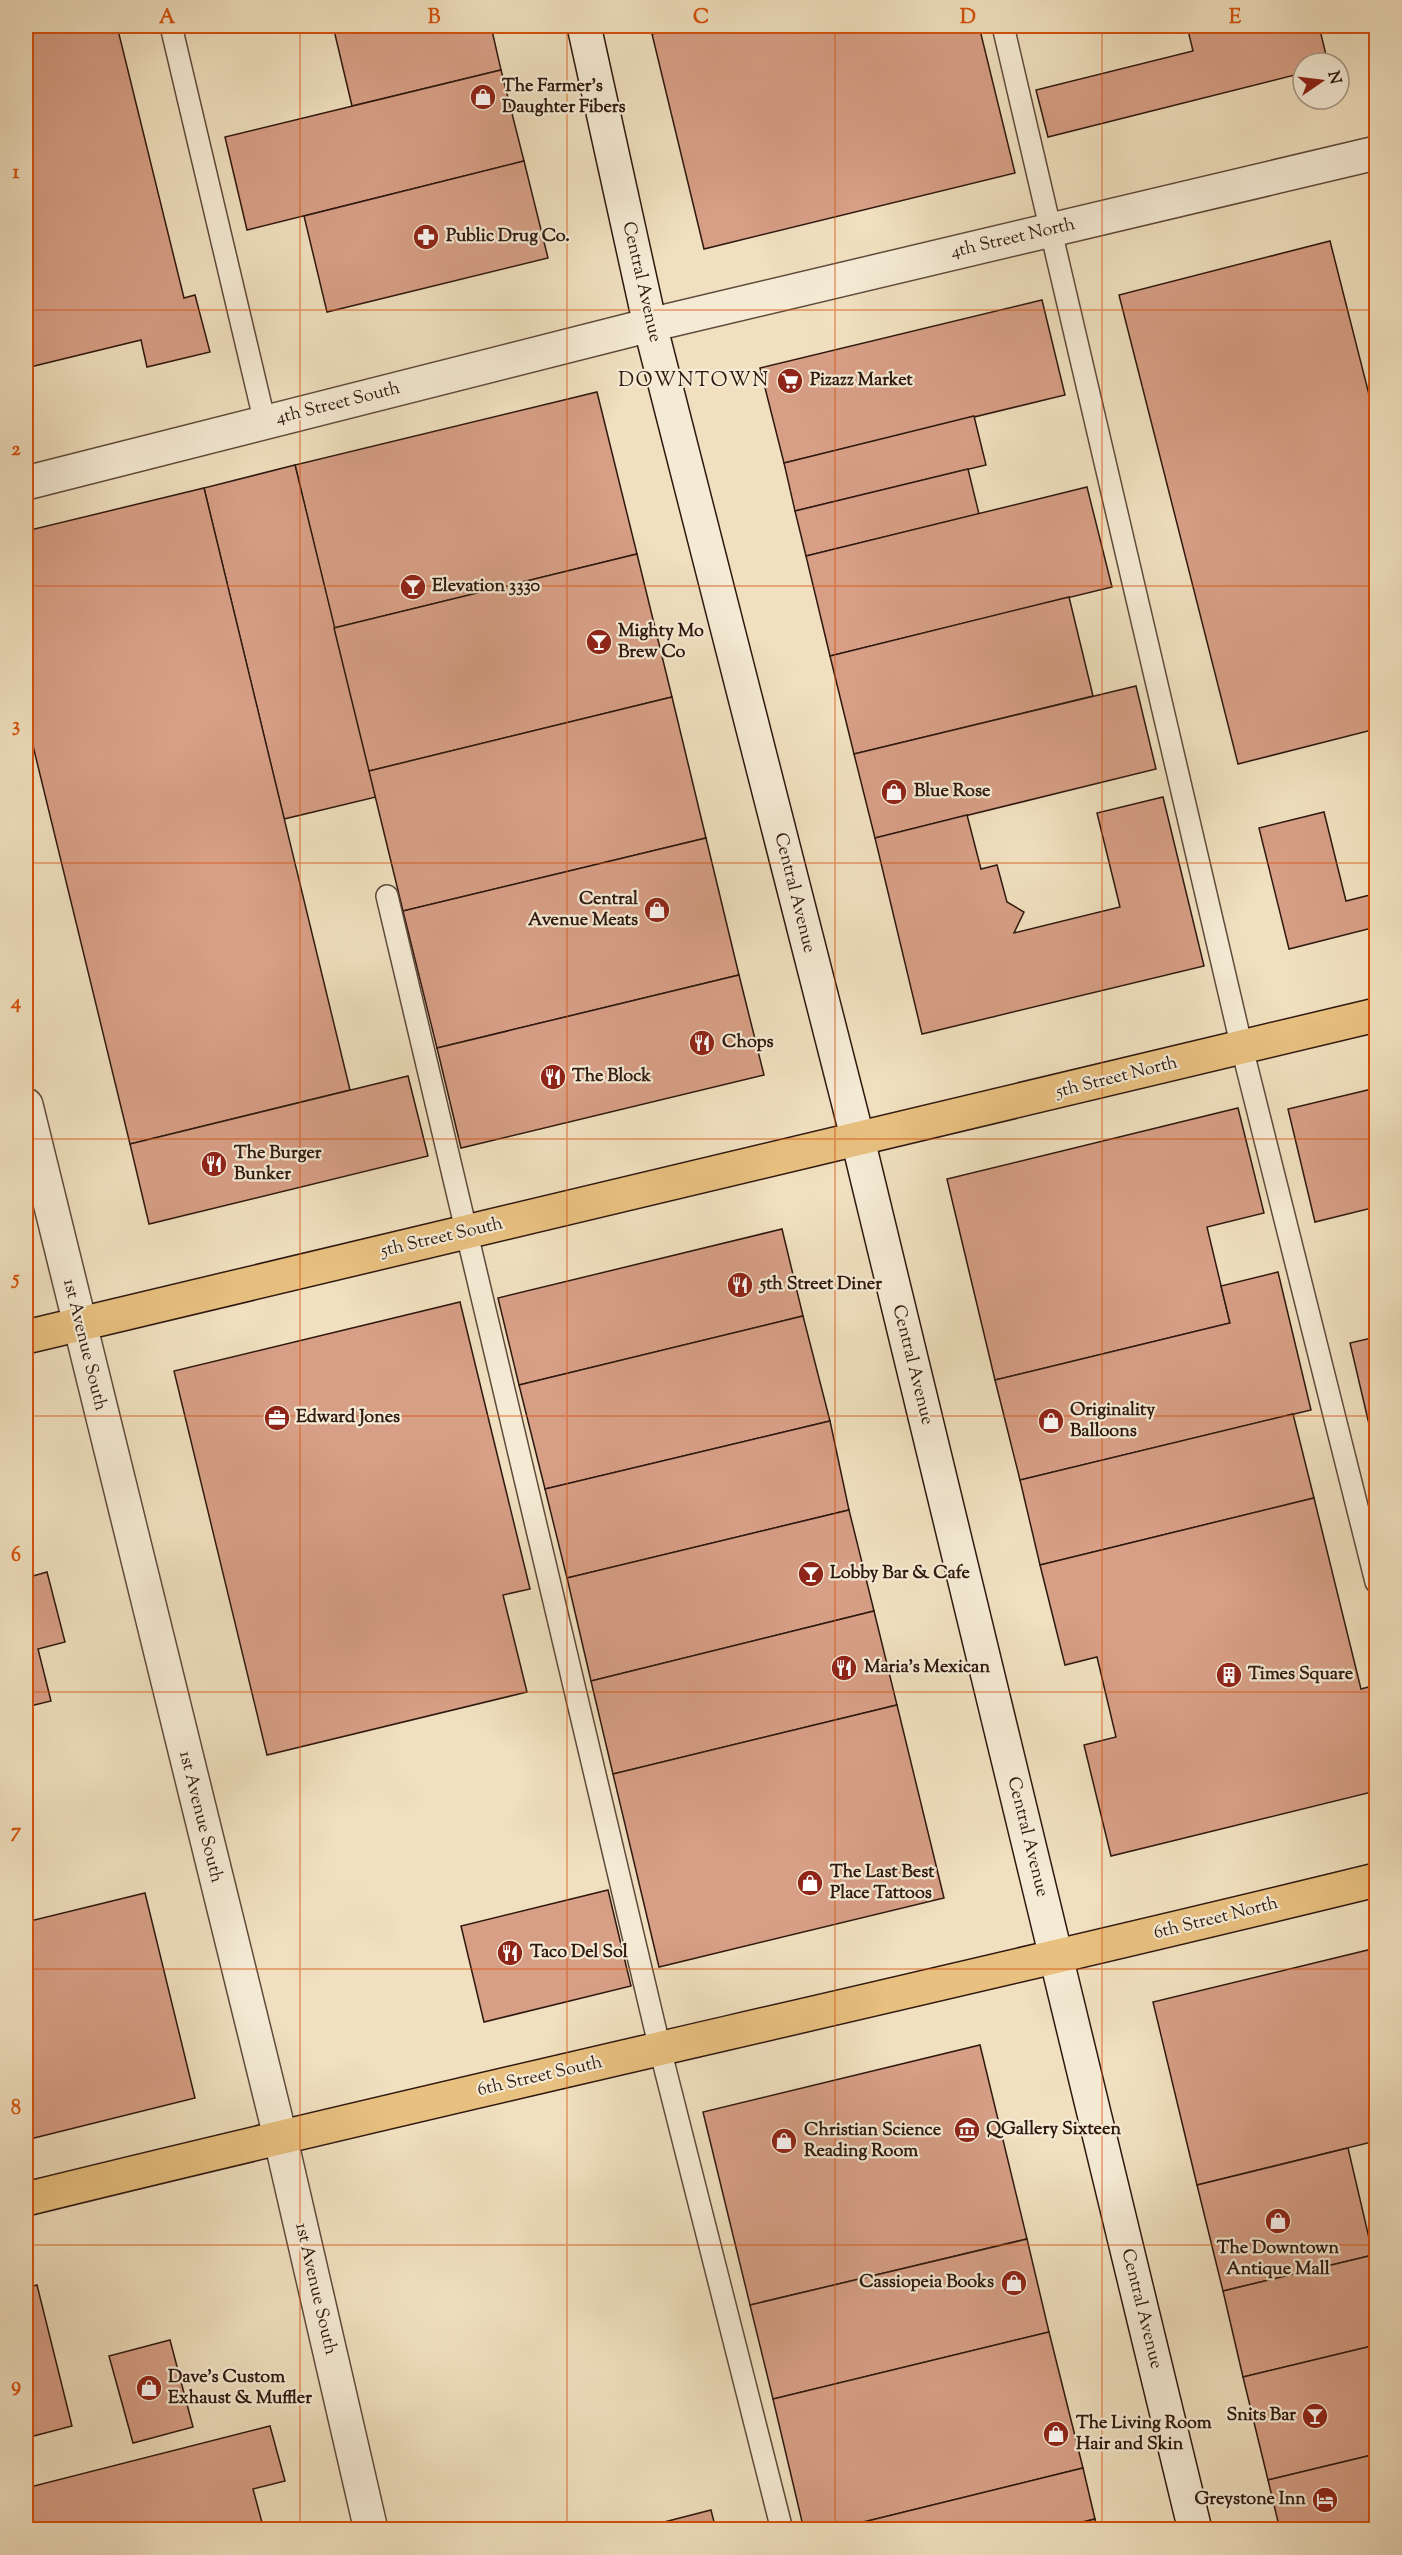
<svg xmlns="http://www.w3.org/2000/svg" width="1402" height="2555" viewBox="0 0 1402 2555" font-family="'Sorts Mill Goudy',serif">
<rect width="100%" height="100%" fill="#f0e0bf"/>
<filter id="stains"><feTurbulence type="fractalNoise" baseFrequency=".00333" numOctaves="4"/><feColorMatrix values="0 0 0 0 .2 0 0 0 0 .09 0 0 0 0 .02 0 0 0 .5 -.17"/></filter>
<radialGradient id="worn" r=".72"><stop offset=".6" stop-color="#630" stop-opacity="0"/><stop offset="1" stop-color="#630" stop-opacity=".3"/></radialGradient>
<g fill="#d79f86" stroke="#2f180f" stroke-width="1.5">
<polygon points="26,26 117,26 184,298 195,295 210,352 147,367 141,340 26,368"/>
<polygon points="333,26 491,26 501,70 352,106"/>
<polygon points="689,26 979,26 1015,173 704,249 652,34"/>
<polygon points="1187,26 1319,26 1328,63 1303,63 1303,73 1048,137 1036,90 1193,51"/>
<polygon points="501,70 524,161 247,230 225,137"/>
<polygon points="524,161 548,258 327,312 304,216"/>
<polygon points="1330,241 1376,422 1376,729 1238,764 1119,295"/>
<polygon points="1042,300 1065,395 784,463 760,368"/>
<polygon points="597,392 637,554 334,628 295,465"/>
<polygon points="974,416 986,465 795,511 784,463"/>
<polygon points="295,465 376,797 284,819 204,488"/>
<polygon points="968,469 979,514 806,556 795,511"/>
<polygon points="1087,487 1112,587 830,656 806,556"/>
<polygon points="204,488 350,1090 130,1144 26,717 26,531"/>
<polygon points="637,554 672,697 369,771 334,628"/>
<polygon points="1069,597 1093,696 854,754 830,656"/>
<polygon points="1136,686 1156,769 875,838 854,754"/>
<polygon points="672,697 706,838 403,911 369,771"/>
<polygon points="1163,797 1204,966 922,1034 875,838 967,815 981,869 997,865 1007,902 1024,912 1014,933 1120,907 1097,813"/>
<polygon points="1324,812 1346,901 1370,895 1376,927 1289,949 1259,828"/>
<polygon points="706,838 739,975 437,1048 403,911"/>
<polygon points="739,975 764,1075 461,1148 437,1048"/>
<polygon points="408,1076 428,1156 149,1224 130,1144"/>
<polygon points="1376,1088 1376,1207 1315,1222 1288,1109"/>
<polygon points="1238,1108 1264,1213 1207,1227 1230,1323 995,1380 947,1179"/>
<polygon points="782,1229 803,1316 519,1385 498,1298"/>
<polygon points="1278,1272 1311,1410 1020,1480 995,1380 1230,1323 1221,1286"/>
<polygon points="460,1302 530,1589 503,1595 527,1692 267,1755 174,1371"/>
<polygon points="803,1316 830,1421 545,1489 519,1385"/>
<polygon points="1376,1337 1376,1454 1350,1343"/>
<polygon points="1293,1414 1314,1498 1040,1565 1020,1480"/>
<polygon points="830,1421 849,1510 567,1578 545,1489"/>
<polygon points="1314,1498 1361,1689 1376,1685 1376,1791 1111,1856 1084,1745 1116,1737 1097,1657 1065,1665 1040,1565"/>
<polygon points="849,1510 874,1611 591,1681 567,1578"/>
<polygon points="47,1572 65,1642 38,1649 51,1701 26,1707 26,1578"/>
<polygon points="874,1611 897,1705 613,1774 591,1681"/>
<polygon points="897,1705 944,1898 659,1967 613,1774"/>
<polygon points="608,1890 631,1986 484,2022 461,1926"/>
<polygon points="145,1893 195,2098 26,2140 26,1922"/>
<polygon points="1376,1948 1376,2141 1197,2185 1153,2002"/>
<polygon points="980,2045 1027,2239 750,2305 703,2112"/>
<polygon points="1348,2148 1373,2255 1223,2291 1197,2185"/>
<polygon points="1027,2239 1049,2332 773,2399 750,2305"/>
<polygon points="1373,2255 1376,2268 1376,2345 1243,2377 1223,2291"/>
<polygon points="37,2285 72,2426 26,2438 26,2288"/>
<polygon points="1049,2332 1083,2468 831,2530 804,2530 773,2399"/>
<polygon points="170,2340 193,2427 133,2443 109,2356"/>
<polygon points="1376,2345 1376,2454 1268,2480 1243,2377"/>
<polygon points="270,2426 285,2481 253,2489 264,2530 108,2530 107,2525 88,2530 29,2530 26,2517 26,2488"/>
<polygon points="1376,2454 1376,2520 1338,2530 1280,2530 1268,2480"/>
<polygon points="1083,2468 1095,2519 1051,2530 831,2530"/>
<polygon points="711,2510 716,2530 633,2530"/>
<polygon points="1095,2519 1097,2530 1051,2530"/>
</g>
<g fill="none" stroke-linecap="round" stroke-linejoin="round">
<g stroke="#5f4a3b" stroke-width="24">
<g id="lane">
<polyline points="171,26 265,423"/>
<polyline points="1003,26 1242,1048 1376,1582"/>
<polyline points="387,896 660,2049 782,2530"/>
</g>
</g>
<g stroke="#5f4a3b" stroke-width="36">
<g id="street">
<polyline points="26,483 650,325 1376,153"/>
<polyline points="26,1105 280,2136 371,2530"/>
</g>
</g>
<g stroke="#2f180f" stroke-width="36">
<polyline id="secondary" points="584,26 650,325 858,1140 1195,2530"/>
</g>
<g stroke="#2f180f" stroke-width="36">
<g id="primary">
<polyline points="26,1337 1376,1015"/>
<path d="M26,2199C475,2088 927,1990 1376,1880"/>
</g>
</g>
<use href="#lane" stroke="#f5ebd5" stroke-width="21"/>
<use href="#street" stroke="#f5ebd5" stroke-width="33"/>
<use href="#secondary" stroke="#f5ebd5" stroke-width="33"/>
<use href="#primary" stroke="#e8c080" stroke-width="33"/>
</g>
<path fill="none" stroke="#d6520c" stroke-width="1.5" stroke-opacity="0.55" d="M300,26V2530M567,26V2530M835,26V2530M1102,26V2530M26,310H1376M26,586H1376M26,863H1376M26,1139H1376M26,1416H1376M26,1692H1376M26,1969H1376M26,2245H1376"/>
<defs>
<g id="shop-disc" transform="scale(1.35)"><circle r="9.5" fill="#8f2418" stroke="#f5ebd5"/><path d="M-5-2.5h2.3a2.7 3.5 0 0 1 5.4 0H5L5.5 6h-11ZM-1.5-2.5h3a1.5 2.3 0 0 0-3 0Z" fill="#fff"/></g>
<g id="pharmacy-disc" transform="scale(1.35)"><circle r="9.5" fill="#8f2418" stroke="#f5ebd5"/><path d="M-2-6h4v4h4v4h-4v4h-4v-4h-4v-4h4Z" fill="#fff"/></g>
<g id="supermarket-disc" transform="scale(1.35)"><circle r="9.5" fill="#8f2418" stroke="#f5ebd5"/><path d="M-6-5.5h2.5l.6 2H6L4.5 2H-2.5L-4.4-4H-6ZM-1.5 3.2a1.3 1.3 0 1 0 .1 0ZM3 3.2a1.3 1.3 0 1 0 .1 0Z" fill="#fff"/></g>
<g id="bar-disc" transform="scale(1.35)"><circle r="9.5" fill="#8f2418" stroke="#f5ebd5"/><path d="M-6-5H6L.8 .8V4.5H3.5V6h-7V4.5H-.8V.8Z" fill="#fff"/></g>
<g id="restaurant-disc" transform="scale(1.35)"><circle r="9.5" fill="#8f2418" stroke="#f5ebd5"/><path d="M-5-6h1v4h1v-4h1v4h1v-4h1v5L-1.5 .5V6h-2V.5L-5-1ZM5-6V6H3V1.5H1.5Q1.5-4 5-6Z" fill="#fff"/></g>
<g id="office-disc" transform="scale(1.35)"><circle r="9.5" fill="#8f2418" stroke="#f5ebd5"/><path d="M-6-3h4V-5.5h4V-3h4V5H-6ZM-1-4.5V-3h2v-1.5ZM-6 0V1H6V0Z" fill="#fff"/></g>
<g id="building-disc" transform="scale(1.35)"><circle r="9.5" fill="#8f2418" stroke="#f5ebd5"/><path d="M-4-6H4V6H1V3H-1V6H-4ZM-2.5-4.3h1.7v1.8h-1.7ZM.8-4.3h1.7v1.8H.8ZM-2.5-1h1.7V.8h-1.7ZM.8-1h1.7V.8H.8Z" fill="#fff"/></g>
<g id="museum-disc" transform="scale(1.35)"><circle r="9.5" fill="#8f2418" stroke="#f5ebd5"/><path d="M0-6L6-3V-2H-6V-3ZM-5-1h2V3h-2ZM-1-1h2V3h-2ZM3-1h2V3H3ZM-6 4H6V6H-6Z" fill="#fff"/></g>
<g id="hotel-disc" transform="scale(1.35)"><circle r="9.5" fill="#8f2418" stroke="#f5ebd5"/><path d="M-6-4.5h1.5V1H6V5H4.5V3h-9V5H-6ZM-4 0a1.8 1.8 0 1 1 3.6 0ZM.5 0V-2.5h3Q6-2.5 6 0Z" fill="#fff"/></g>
</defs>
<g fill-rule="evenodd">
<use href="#shop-disc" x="483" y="97"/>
<use href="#pharmacy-disc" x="426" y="237"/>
<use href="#supermarket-disc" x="790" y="381"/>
<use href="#bar-disc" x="413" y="587"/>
<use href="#bar-disc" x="599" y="642"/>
<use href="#shop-disc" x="894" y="792"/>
<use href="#shop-disc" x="657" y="910"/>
<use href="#restaurant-disc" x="702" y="1043"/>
<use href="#restaurant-disc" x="553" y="1077"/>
<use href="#restaurant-disc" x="214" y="1164"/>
<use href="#restaurant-disc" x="740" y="1285"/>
<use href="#office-disc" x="277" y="1418"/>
<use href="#shop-disc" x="1051" y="1421"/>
<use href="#bar-disc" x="811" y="1574"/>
<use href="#restaurant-disc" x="844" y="1668"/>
<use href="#building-disc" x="1229" y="1675"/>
<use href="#shop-disc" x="810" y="1883"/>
<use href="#restaurant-disc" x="510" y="1953"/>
<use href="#museum-disc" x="967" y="2130"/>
<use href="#shop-disc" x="784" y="2141"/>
<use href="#shop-disc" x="1278" y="2221"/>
<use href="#shop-disc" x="1014" y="2283"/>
<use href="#shop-disc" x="149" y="2388"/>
<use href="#bar-disc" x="1315" y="2416"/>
<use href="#shop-disc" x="1056" y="2434"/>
<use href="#hotel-disc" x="1325" y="2500"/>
</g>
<g text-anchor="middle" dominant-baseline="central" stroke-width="4.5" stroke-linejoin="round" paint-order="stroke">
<g font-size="18" font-weight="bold" fill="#2f180f" stroke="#f5ebd5" text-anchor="start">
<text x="502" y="87">The Farmer's<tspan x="502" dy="21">Daughter Fibers</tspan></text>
<text x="446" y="237">Public Drug Co.</text>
<text x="810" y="381">Pizazz Market</text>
<text x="432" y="587">Elevation 3330</text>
<text x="618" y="632">Mighty Mo<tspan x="618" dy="21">Brew Co</tspan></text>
<text x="914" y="792">Blue Rose</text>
<text x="638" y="900" text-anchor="end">Central<tspan x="638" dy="21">Avenue Meats</tspan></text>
<text x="722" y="1043">Chops</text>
<text x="572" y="1077">The Block</text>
<text x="234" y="1154">The Burger<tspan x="234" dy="21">Bunker</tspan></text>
<text x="760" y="1285">5th Street Diner</text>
<text x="1070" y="1411">Originality<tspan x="1070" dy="21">Balloons</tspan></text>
<text x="296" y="1418">Edward Jones</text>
<text x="830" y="1574">Lobby Bar &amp; Cafe</text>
<text x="864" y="1668">Maria's Mexican</text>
<text x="1248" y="1675">Times Square</text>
<text x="830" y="1873">The Last Best<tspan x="830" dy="21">Place Tattoos</tspan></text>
<text x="530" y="1953">Taco Del Sol</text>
<text x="986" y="2130">QGallery Sixteen</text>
<text x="804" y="2131">Christian Science<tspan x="804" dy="21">Reading Room</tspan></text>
<text x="1278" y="2249" text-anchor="middle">The Downtown<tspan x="1278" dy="21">Antique Mall</tspan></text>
<text x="994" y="2283" text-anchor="end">Cassiopeia Books</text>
<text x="168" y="2378">Dave's Custom<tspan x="168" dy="21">Exhaust &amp; Muffler</tspan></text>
<text x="1296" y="2416" text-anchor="end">Snits Bar</text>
<text x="1076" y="2424">The Living Room<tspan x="1076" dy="21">Hair and Skin</tspan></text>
<text x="1306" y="2500" text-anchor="end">Greystone Inn</text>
</g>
<g font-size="18" fill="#2f180f" stroke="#f5ebd5">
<text transform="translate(1013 239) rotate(-13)">4th Street North</text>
<text transform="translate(641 282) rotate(77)">Central Avenue</text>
<text transform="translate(338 404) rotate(-14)">4th Street South</text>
<text transform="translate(794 893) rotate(76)">Central Avenue</text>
<text transform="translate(1117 1078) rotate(-14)">5th Street North</text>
<text transform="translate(442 1238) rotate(-13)">5th Street South</text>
<text transform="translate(84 1345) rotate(76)">1st Avenue South</text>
<text transform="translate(912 1365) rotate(76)">Central Avenue</text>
<text transform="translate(200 1817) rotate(76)">1st Avenue South</text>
<text transform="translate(1027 1837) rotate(76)">Central Avenue</text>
<text transform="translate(1216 1919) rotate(-14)">6th Street North</text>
<text transform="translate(540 2077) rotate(-13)">6th Street South</text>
<text transform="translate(315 2289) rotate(77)">1st Avenue South</text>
<text transform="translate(1141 2309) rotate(76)">Central Avenue</text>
</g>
<g font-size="20" letter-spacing="1.5" fill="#2f180f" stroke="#f5ebd5">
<text x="694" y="381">DOWNTOWN</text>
</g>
</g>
<rect width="1402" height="2555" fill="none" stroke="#f0e0bf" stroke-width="66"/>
<g transform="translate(1321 81) rotate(76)"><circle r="28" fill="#f5ebd5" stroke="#a69786" stroke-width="1.5"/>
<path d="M0-4.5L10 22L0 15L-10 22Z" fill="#8f2418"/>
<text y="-9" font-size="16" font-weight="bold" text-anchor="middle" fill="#2f180f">N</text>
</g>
<rect x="33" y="33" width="1336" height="2489" fill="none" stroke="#d6520c" stroke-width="2"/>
<g font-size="20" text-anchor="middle" font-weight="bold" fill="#d6520c">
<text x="167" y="23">A</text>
<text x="434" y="23">B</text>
<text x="701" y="23">C</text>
<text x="968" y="23">D</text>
<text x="1235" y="23">E</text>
<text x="16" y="178">1</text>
<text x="16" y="455">2</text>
<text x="16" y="731">3</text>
<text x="16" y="1008">4</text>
<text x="16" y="1284">5</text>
<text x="16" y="1561">6</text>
<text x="16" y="1837">7</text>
<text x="16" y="2114">8</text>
<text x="16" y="2391">9</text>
</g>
<rect width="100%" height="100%" filter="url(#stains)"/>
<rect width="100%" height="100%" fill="url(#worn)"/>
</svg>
